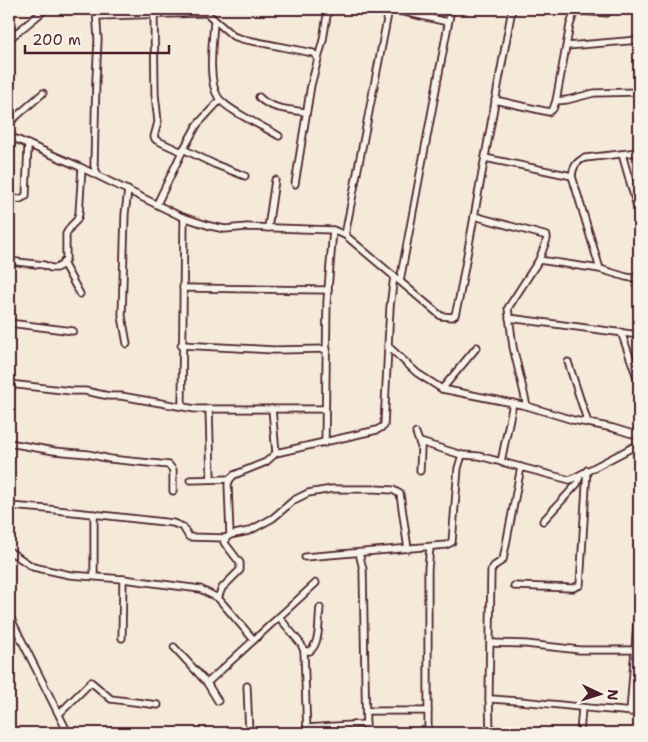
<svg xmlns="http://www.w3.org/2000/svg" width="648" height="742" viewBox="0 0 648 742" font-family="'Shantell Sans',sans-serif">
<rect width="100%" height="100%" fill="#f5ead9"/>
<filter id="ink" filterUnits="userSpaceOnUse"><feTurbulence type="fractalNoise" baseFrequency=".02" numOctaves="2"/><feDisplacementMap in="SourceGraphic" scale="10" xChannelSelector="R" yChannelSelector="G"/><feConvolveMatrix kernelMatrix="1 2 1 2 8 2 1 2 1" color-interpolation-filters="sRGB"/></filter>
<g filter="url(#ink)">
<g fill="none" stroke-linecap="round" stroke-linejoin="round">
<g stroke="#4a1f2b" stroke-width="9">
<g id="street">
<polyline points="96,9 98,40 96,79 94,166 98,175"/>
<polyline points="202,9 233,36 242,39 313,53 318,58"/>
<polyline points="391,9 448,22"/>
<polyline points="580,11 607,13"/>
<polyline points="97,16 206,13"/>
<polyline points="154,16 155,94 158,122 154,137 156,140 182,152"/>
<path d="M214,21C213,41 207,79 218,97C226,110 265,127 279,136"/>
<polyline points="9,39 46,9"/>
<polyline points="567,46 639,40"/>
<path d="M259,97C269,109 292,110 306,112"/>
<polyline points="495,100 549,112 553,109 556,101 567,100 594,93 639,92"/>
<polyline points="556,101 570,25 574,13 580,11 581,9"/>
<polyline points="9,123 43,93"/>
<polyline points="9,136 78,166 180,216 210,226 225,229 247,227 333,230 345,235 441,316 452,317 455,315 459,299 512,9"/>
<polyline points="183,149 214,164 245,176"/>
<polyline points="622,154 639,214"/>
<polyline points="485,158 572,176"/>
<polyline points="295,184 311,85 323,40 328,9"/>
<polyline points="9,199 20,199 26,196 28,144"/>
<polyline points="157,204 182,152 197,125 220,100"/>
<polyline points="474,216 547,236 547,239 539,260 508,308 513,347 527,406"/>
<polyline points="268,228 275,180"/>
<polyline points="345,235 389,9"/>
<polyline points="539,260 600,269 626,277 639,279"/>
<polyline points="9,261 44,265 51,268 56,268 62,265 66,259 66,234 71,226 77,220 79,214 82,168"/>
<polyline points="63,263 80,294"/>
<path d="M600,269L572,176C573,167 576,161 585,158L639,152"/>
<polyline points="400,281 451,9"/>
<polyline points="183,288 328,290"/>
<polyline points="509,318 639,335"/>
<polyline points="9,323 73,331"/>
<polyline points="621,332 639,383"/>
<polyline points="127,344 122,316 125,214 128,190"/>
<polyline points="181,345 274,350 327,349"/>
<polyline points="389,347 417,373 442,389 527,406 573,420 613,428 639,436"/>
<polyline points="568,362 588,423"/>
<polyline points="9,384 71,391 85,391 109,396 121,396 195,409 325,409"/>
<polyline points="442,389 477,347"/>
<polyline points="182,405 184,218"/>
<polyline points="209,409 211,479"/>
<polyline points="272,409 276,453"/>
<polyline points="416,433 421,447 420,471"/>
<polyline points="420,442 462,455 479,456 570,480 639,444"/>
<polyline points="9,443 54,451 88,454 110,459 169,465 173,470 173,491"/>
<polyline points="325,443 327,301 333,230"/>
<polyline points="501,462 513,403"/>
<polyline points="190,480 230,479"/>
<polyline points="9,506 47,509 173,523 183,527 189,537 226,538"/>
<polyline points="543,521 577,484 580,476"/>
<polyline points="230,535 228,484 230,479 234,475 266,462 276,453 377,430 384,426 390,307 394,276"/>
<polyline points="224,542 240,563 240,570 222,588 218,598 254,640"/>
<polyline points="225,544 226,538 230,535 249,531 273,518 294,500 308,493 332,489 375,489 393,490 400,494 408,549"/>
<polyline points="9,551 33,567 70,575 123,579 200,589 218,598"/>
<polyline points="359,553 363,569 366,733"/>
<polyline points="305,557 446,545 452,542 458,468 462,455"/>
<polyline points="94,576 94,514"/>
<polyline points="514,586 573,588 580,585 587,470"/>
<polyline points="9,615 68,733"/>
<polyline points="279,617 301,644 304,651 307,733"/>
<polyline points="122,638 123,579"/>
<polyline points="491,643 526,644 580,650 634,650"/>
<polyline points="174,647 207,683 218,701"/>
<path d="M304,651H310C321,642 318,620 320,608"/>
<polyline points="207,683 316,583"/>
<polyline points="247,686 249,733"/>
<path d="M489,699C540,701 589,710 639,712"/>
<polyline points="367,711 428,711"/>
<polyline points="630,712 639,597"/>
<polyline points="59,714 91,682 111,699 158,705"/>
<polyline points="307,728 366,724"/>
<polyline points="428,733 428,569 430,547"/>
<polyline points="490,733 489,695 491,571 494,566 503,560 521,467"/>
<polyline points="580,733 582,708"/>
</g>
</g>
<use href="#street" stroke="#f7f3e8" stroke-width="5.5"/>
</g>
</g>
<rect width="648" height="742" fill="none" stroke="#f7f3e8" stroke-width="30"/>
<rect x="15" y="15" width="618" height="712" fill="none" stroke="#4a1f2b" stroke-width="2" filter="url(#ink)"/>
<g transform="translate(600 694) rotate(94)" stroke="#f7f3e8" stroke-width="4" paint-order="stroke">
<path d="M0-4L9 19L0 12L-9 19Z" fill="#4a1f2b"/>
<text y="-8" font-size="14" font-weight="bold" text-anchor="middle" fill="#4a1f2b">N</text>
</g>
<path d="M25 45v8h144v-8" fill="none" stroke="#4a1f2b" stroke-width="2.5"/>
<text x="32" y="45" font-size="15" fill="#4a1f2b" stroke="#f7f3e8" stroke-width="4" paint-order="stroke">200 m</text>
</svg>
